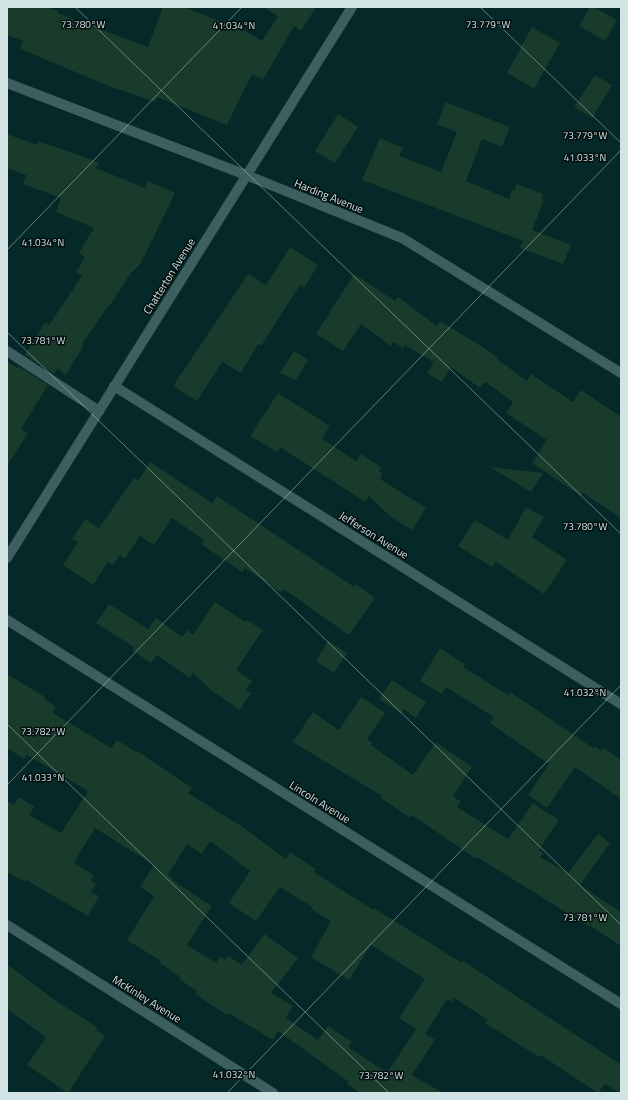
<svg xmlns="http://www.w3.org/2000/svg" width="628" height="1100" viewBox="0 0 628 1100" font-family="'Titillium Web',sans-serif">
<rect width="100%" height="100%" fill="#052828"/>
<g fill="#193b2b" fill-rule="evenodd">
<polygon points="7,7 47,7 58,11 57,13 148,47 163,7 184,7 245,31 262,41 278,16 263,7 316,7 301,31 294,26 263,80 252,74 227,125 157,97 155,102 109,86 20,49 23,41 7,35"/>
<polygon points="590,7 594,7 617,20 605,41 579,26"/>
<polygon points="532,27 560,43 534,89 507,73"/>
<polygon points="595,75 612,85 592,118 574,107"/>
<polygon points="446,102 510,127 502,147 482,139 466,181 509,199 512,190 514,191 517,184 543,194 541,199 544,200 532,230 571,245 563,264 520,248 523,241 362,180 380,138 403,148 399,156 441,172 457,132 437,124"/>
<polygon points="338,114 358,127 335,163 315,151"/>
<polygon points="7,134 37,145 38,141 90,159 99,163 96,168 145,188 148,181 175,193 141,263 130,274 113,301 106,309 82,344 84,345 66,375 58,368 54,374 25,355 45,322 49,325 82,276 76,272 85,257 79,253 94,228 56,212 61,198 23,184 26,175 7,168"/>
<polygon points="290,247 318,265 304,288 300,285 261,346 258,344 241,373 222,362 197,401 173,386 248,274 266,285"/>
<polygon points="354,274 395,301 398,297 437,326 440,321 484,348 498,358 497,359 527,381 531,374 573,402 581,390 621,417 621,518 583,493 581,496 532,463 547,440 506,413 513,402 485,382 480,388 451,367 442,382 427,373 434,362 405,345 403,348 394,342 391,346 361,324 343,351 316,334"/>
<polygon points="294,351 308,360 296,380 280,373"/>
<polygon points="7,361 17,368 18,366 48,385 21,429 28,433 7,466"/>
<polygon points="278,393 330,426 322,439 356,461 361,454 381,467 379,471 383,474 380,479 426,508 412,530 390,516 369,496 365,502 280,447 277,452 250,436"/>
<polygon points="150,462 212,503 217,496 354,587 356,584 375,598 349,635 285,590 280,592 245,568 242,572 201,544 204,540 172,518 154,545 140,536 125,559 120,555 113,565 108,562 93,585 63,565 78,542 72,539 85,519 99,528 134,478 138,481"/>
<polygon points="490,467 543,473 531,492"/>
<polygon points="526,507 544,517 532,537 567,560 544,594 496,562 492,567 458,546 475,520 508,540"/>
<polygon points="215,602 245,622 247,620 263,630 236,670 252,681 246,690 251,693 240,710 212,691 193,673 190,678 157,655 151,663 132,650 134,647 96,623 109,604 148,629 156,618 182,637 187,630 193,635"/>
<polygon points="328,641 347,653 334,673 316,661"/>
<polygon points="440,648 465,664 463,667 508,695 510,692 593,748 594,746 602,751 604,748 621,760 621,799 575,767 547,808 528,795 549,764 490,723 494,717 446,687 442,694 420,681"/>
<path d="M7,674L45,697L44,699L56,707L53,713L111,748L117,740L134,751L139,752L192,788L188,793L241,826L286,859L290,852L316,869L314,872L373,910L374,908L462,963L463,961L591,1045L621,1065V1093L605,1084L598,1093L541,1055L539,1057L485,1023L488,1020L454,998L452,1002L447,999L425,1034L435,1040L412,1075L443,1093H360L347,1084L349,1082L278,1031L273,1040L228,1013L227,1015L195,994L197,991L179,979L180,977L160,963L161,961L127,940L154,896L140,887L154,865L95,828L74,863L94,875L91,881L96,884L91,892L99,896L88,916L26,880L25,882L7,872V801L14,805L19,797L34,807L29,815L61,833L88,791L27,755L24,759L7,748ZM210,841L250,871L229,903L256,921L280,887L312,907L311,909L331,921L311,957L349,980L371,945L425,979L399,1018L416,1029L387,1073L348,1047L352,1042L328,1026L318,1040L286,1018L293,1006L271,993L298,958L264,934L242,965L228,956L225,960L220,956L216,963L187,945L212,906L172,880L173,878L168,875L187,844L202,854Z"/>
<polygon points="392,680 426,702 416,718 404,709 401,713 379,699"/>
<polygon points="361,697 385,713 367,739 372,742 371,745 413,775 436,742 472,767 453,796 461,802 457,807 508,839 533,803 559,820 539,850 543,853 540,857 568,873 598,834 610,843 580,885 621,912 621,946 589,925 588,926 477,857 476,859 412,815 410,818 381,798 382,796 293,742 313,712 339,730"/>
<polygon points="7,964 56,1001 97,1027 96,1030 105,1036 68,1093 27,1065 46,1037 7,1009"/>
</g>
<g fill="none" stroke-linecap="round" stroke-linejoin="round">
<g stroke="#3d5f5f" stroke-width="10">
<polyline points="7,83 246,175 402,238 621,373"/>
<polyline points="7,351 99,411"/>
<polyline points="114,386 621,704"/>
<polyline points="7,558 352,7"/>
<polyline points="7,620 621,1004"/>
<polyline points="7,925 273,1093"/>
</g>
</g>
<path fill="none" stroke="#d1e3e2" stroke-width="1" stroke-opacity="0.45" d="M75,7L621,534M480,7L621,143M7,250L242,7M7,332L621,925M7,724L389,1093M7,785L621,150M227,1093L621,685"/>
<g text-anchor="middle" dominant-baseline="central" stroke-width="3" stroke-linejoin="round" paint-order="stroke">
<g font-size="11" fill="#d1e3e2" stroke="#030e0e">
<text transform="translate(329 196) rotate(22)">Harding Avenue</text>
<text transform="translate(169 276) rotate(-58)">Chatterton Avenue</text>
<text transform="translate(374 535) rotate(32)">Jefferson Avenue</text>
<text transform="translate(320 802) rotate(32)">Lincoln Avenue</text>
<text transform="translate(147 999) rotate(32)">McKinley Avenue</text>
</g>
</g>
<g font-size="10" text-anchor="middle" fill="#d1e3e2" stroke="#030e0e" stroke-width="3" stroke-linejoin="round" paint-order="stroke">
<text x="83" y="28">73.780°W</text>
<text x="488" y="28">73.779°W</text>
<text x="234" y="29">41.034°N</text>
<text x="585" y="139">73.779°W</text>
<text x="585" y="161">41.033°N</text>
<text x="43" y="246">41.034°N</text>
<text x="43" y="344">73.781°W</text>
<text x="585" y="530">73.780°W</text>
<text x="585" y="696">41.032°N</text>
<text x="43" y="735">73.782°W</text>
<text x="43" y="781">41.033°N</text>
<text x="585" y="921">73.781°W</text>
<text x="234" y="1078">41.032°N</text>
<text x="381" y="1079">73.782°W</text>
</g>
<rect width="628" height="1100" fill="none" stroke="#d1e3e2" stroke-width="16"/>
</svg>
